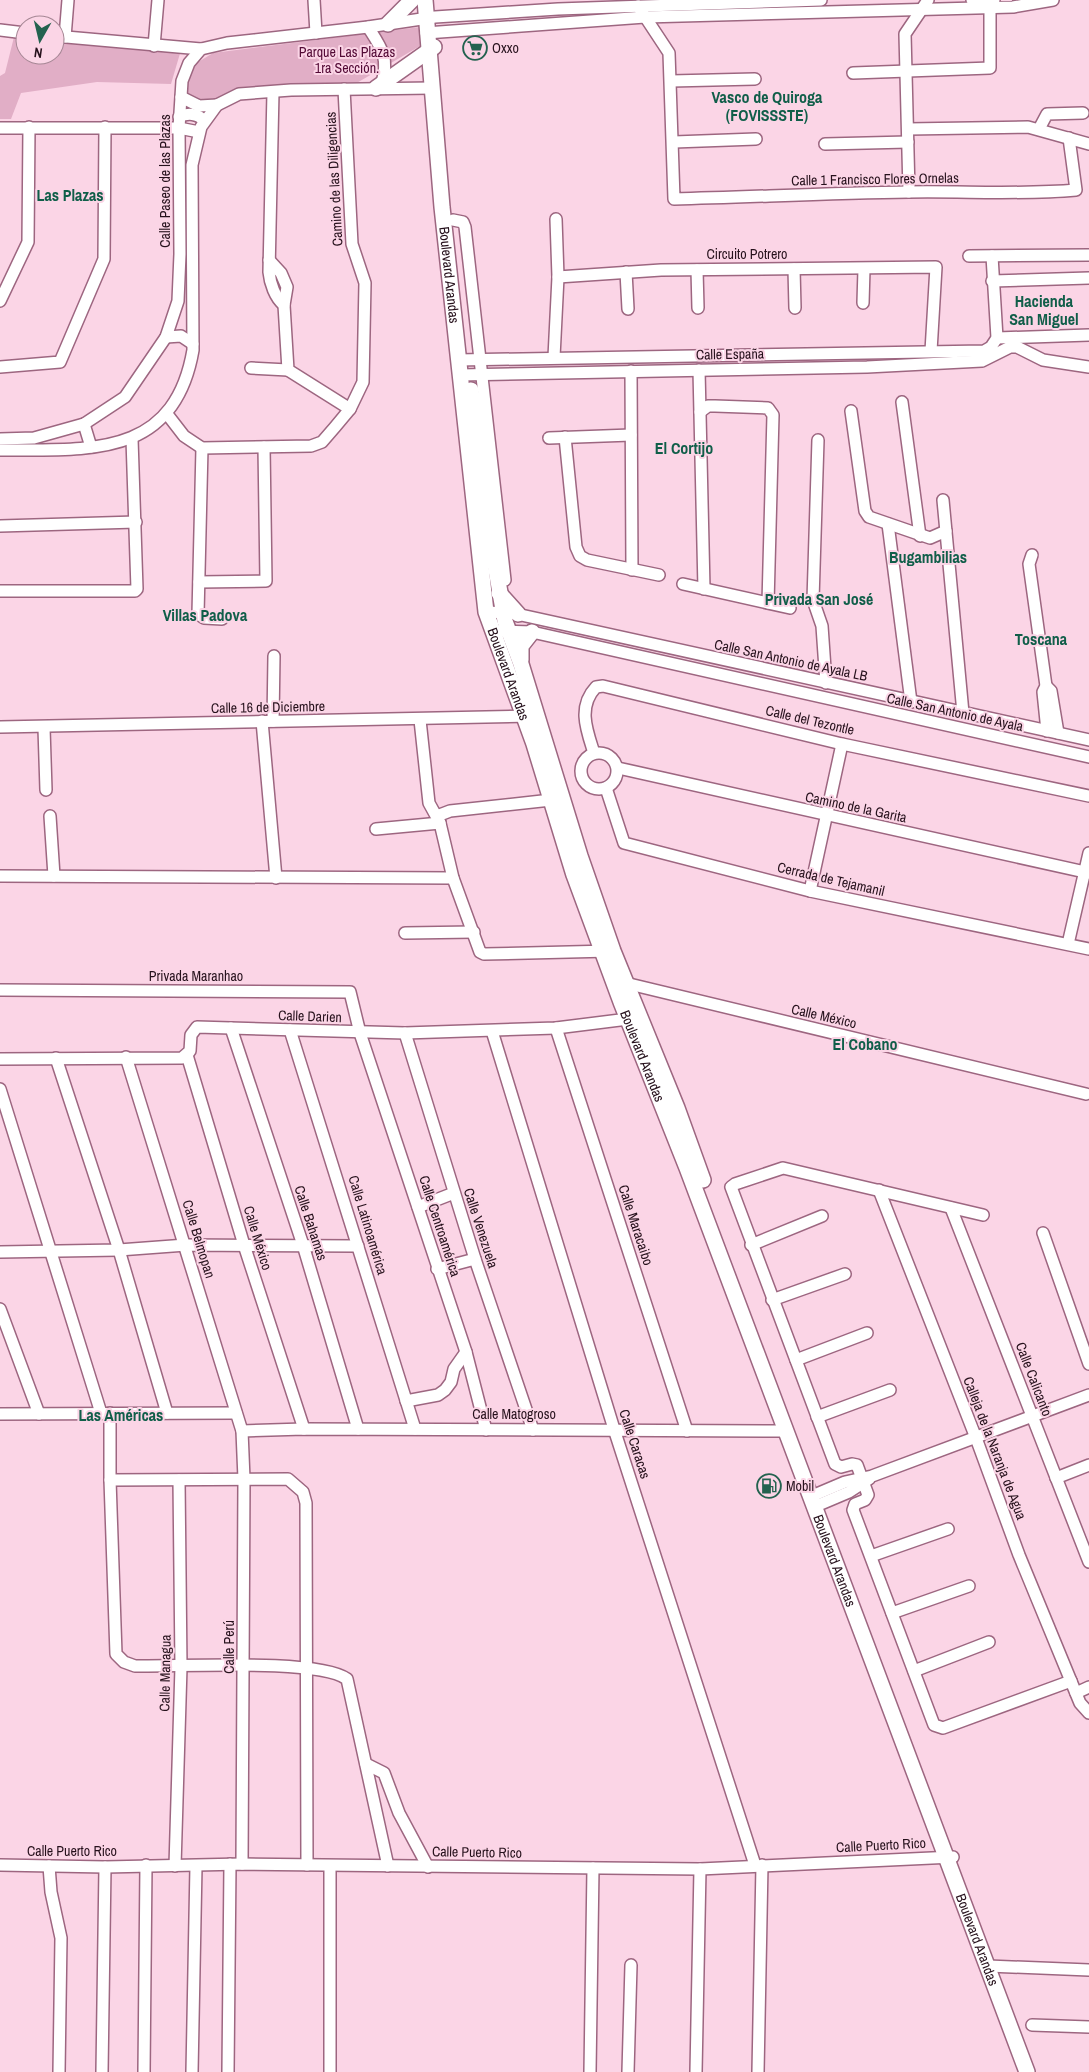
<svg xmlns="http://www.w3.org/2000/svg" width="1089" height="2072" viewBox="0 0 1089 2072" font-family="'Archivo Narrow',sans-serif">
<rect width="100%" height="100%" fill="#fbd5e6"/>
<g fill="#e1aec6">
<polygon points="420,27 420,46 355,84 240,87 215,99 200,122 182,119 186,82 195,64 213,53"/>
<polygon points="14,37 25,38 25,55 55,55 55,40 181,50 171,84 97,82 21,93 11,119 0,119 0,76 5,73"/>
</g>
<g fill="none" stroke-linecap="round" stroke-linejoin="round">
<g stroke="#9d6680" stroke-width="14">
<g id="minor">
<polyline points="314,0 316,33"/>
<polyline points="972,0 994,0"/>
<path d="M638,6L669,53L674,199C753,197 831,193 909,192C965,191 1021,195 1076,190L1069,138"/>
<path d="M368,27C382,49 389,57 382,83"/>
<polyline points="0,30 25,33"/>
<polyline points="426,33 645,17 1013,7 1053,0"/>
<polyline points="55,36 201,49"/>
<polyline points="65,37 68,0"/>
<polyline points="154,46 158,0"/>
<polyline points="853,73 990,68 990,8"/>
<polyline points="671,81 755,79"/>
<path d="M273,92L269,272C270,283 275,298 284,305"/>
<polyline points="181,97 199,106 217,105"/>
<path d="M179,117C187,113 198,113 204,121"/>
<polyline points="0,128 179,128 199,132"/>
<polyline points="908,129 1028,127 1089,144"/>
<polyline points="1039,129 1047,114 1083,113"/>
<polyline points="674,142 756,139"/>
<polyline points="825,144 908,142"/>
<polyline points="909,192 905,34 928,0"/>
<polyline points="453,220 463,222 465,227 505,580"/>
<polyline points="969,256 1089,255"/>
<polyline points="269,260 281,273 287,287 284,305 288,370 350,409"/>
<polyline points="794,269 795,308"/>
<polyline points="697,270 698,308"/>
<polyline points="626,272 628,309"/>
<polyline points="558,277 661,270 936,267 931,351"/>
<polyline points="992,281 1089,278"/>
<polyline points="0,301 28,242 29,127"/>
<polyline points="863,303 864,269"/>
<polyline points="166,337 181,336 193,344"/>
<polyline points="997,338 1089,335"/>
<polyline points="554,357 558,277 556,219"/>
<polyline points="458,360 984,351 991,347 997,338 992,256"/>
<polyline points="0,367 60,362 104,259 105,127"/>
<polyline points="251,368 288,370"/>
<polyline points="699,370 704,589"/>
<polyline points="631,371 632,570"/>
<polyline points="460,375 867,367 982,361 1010,347 1017,347 1043,360 1089,367"/>
<polyline points="902,402 920,536"/>
<polyline points="851,411 865,511 869,517 930,538 946,531"/>
<polyline points="700,412 708,406 715,406 768,408 773,415 768,603"/>
<polyline points="167,414 184,436 202,448 311,446 322,442 335,427 350,409 363,382 365,283 352,244 344,89"/>
<polyline points="84,424 91,447"/>
<polyline points="565,437 576,547 580,556 587,560 659,575"/>
<polyline points="549,438 631,435"/>
<polyline points="0,439 34,438 84,424 125,397 166,337 178,301 180,254 179,128 182,81 189,63 201,49 227,43 368,27 435,17 558,9 821,0"/>
<polyline points="818,440 813,600 822,626 826,683"/>
<polyline points="202,448 198,614 204,618 222,619"/>
<path d="M0,450C87,449 174,460 193,350L192,165L201,127L217,105L239,94L291,90L432,88"/>
<polyline points="943,500 963,713"/>
<polyline points="888,524 911,702"/>
<polyline points="0,526 136,522"/>
<polyline points="1032,555 1029,564 1046,686 1043,692 1047,731"/>
<polyline points="199,582 266,581 264,447"/>
<polyline points="683,584 790,608"/>
<polyline points="0,591 135,591 137,589 132,439"/>
<polyline points="486,612 512,613 1089,740"/>
<polyline points="502,631 532,632 1089,757"/>
<polyline points="1046,686 1051,691 1058,733"/>
<polyline points="420,720 429,803 440,823 453,878 480,952 484,954 610,951"/>
<polyline points="262,721 276,878"/>
<polyline points="273,721 274,656"/>
<polyline points="0,727 531,716"/>
<polyline points="44,728 46,790"/>
<circle cx="599" cy="771" r="18"/>
<path d="M594,753C587,731 577,707 596,687L603,686L842,744L1089,796"/>
<polyline points="618,768 1089,873"/>
<polyline points="606,788 624,843 810,891 1089,949"/>
<polyline points="50,816 54,876"/>
<polyline points="437,816 450,811 551,800"/>
<polyline points="376,829 440,823"/>
<polyline points="0,876 453,878"/>
<polyline points="810,891 842,744"/>
<polyline points="405,933 474,932"/>
<polyline points="1068,944 1089,853"/>
<polyline points="621,982 1086,1094"/>
<polyline points="0,990 350,992 360,1033 466,1352 486,1430"/>
<polyline points="231,1028 303,1245 358,1429"/>
<polyline points="556,1028 687,1431"/>
<polyline points="290,1030 415,1429"/>
<polyline points="492,1031 614,1429 755,1865"/>
<polyline points="405,1033 475,1259 533,1430"/>
<polyline points="187,1055 244,1245 304,1429"/>
<polyline points="126,1057 242,1431 244,1479 242,1864"/>
<polyline points="56,1058 119,1250 167,1413"/>
<polyline points="0,1059 182,1058 190,1051 191,1035 197,1027 405,1033 556,1028 636,1018"/>
<polyline points="0,1089 101,1413"/>
<polyline points="879,1190 976,1438 1019,1555 1080,1703 1089,1713"/>
<polyline points="418,1207 454,1193"/>
<polyline points="951,1208 1089,1562"/>
<polyline points="983,1215 783,1168 735,1184 731,1187 835,1464 841,1467 852,1464 857,1465 868,1495 865,1500 855,1504 853,1510 934,1725 943,1728 1071,1681"/>
<polyline points="1043,1233 1089,1364"/>
<polyline points="751,1245 822,1216"/>
<polyline points="0,1252 119,1250 186,1245 358,1246"/>
<polyline points="437,1269 475,1259"/>
<polyline points="772,1300 845,1274"/>
<polyline points="0,1309 39,1414"/>
<polyline points="796,1360 867,1333"/>
<polyline points="406,1401 438,1395 445,1390 451,1382 454,1369 466,1352"/>
<path d="M110,1413V1480L116,1654L124,1662L135,1666C177,1667 318,1658 347,1679L388,1866"/>
<polyline points="0,1414 236,1413"/>
<polyline points="817,1417 890,1390"/>
<polyline points="242,1431 304,1429 787,1431"/>
<polyline points="1056,1478 1089,1465"/>
<polyline points="110,1480 288,1479 303,1492 306,1503 307,1865"/>
<polyline points="812,1496 845,1482 872,1476 1089,1395"/>
<polyline points="816,1506 849,1492 869,1479"/>
<polyline points="871,1556 948,1529"/>
<polyline points="892,1613 969,1586"/>
<polyline points="914,1671 989,1642"/>
<polyline points="1076,1693 1089,1687"/>
<polyline points="366,1764 384,1773 399,1813 428,1867"/>
<polyline points="0,1865 105,1867 242,1864 700,1869 953,1857"/>
<polyline points="49,1866 51,1892 61,1938 59,2072"/>
<polyline points="175,1866 181,1667 179,1480"/>
<polyline points="330,1866 330,2072"/>
<polyline points="988,1966 1089,1970"/>
<polyline points="1032,2025 1089,2027"/>
<polyline points="102,2072 105,1867"/>
<polyline points="144,2072 146,1865"/>
<polyline points="192,2072 196,1866"/>
<polyline points="228,2072 230,1864"/>
<polyline points="590,2072 593,1868"/>
<polyline points="628,2072 631,1965"/>
<polyline points="696,2072 700,1869"/>
<polyline points="758,2072 762,1865"/>
</g>
</g>
<g stroke="#9d6680" stroke-width="18">
<g id="major">
<path id="s1" d="M425,0L442,207L486,612L534,744L574,875L621,1002L687,1168L1027,2072"/>
<polyline points="388,24 412,0"/>
<polyline points="376,88 434,47"/>
<polyline points="471,390 492,547 505,621 521,664 580,856 613,951 677,1108 703,1180"/>
<polyline points="499,593 518,614"/>
<polyline points="521,660 521,646 532,632"/>
</g>
</g>
<use href="#minor" stroke="#fff" stroke-width="11"/>
<use href="#major" stroke="#fff" stroke-width="15"/>
</g>
<defs>
<g id="supermarket-ring" transform="scale(1.25)"><circle r="9.5" fill="#fbd5e6" stroke="#23624f" stroke-width="1.5"/><path d="M-6-5.5h2.5l.6 2H6L4.5 2H-2.5L-4.4-4H-6ZM-1.5 3.2a1.3 1.3 0 1 0 .1 0ZM3 3.2a1.3 1.3 0 1 0 .1 0Z" fill="#23624f"/></g>
<g id="fuel-ring" transform="scale(1.25)"><circle r="9.5" fill="#fbd5e6" stroke="#23624f" stroke-width="1.5"/><path d="M-5.5-6h7V0h2V4h1.3V-2.5L3-4.5l.8-.8L6-3V5H2.5V1h-1V6h-7ZM-4.2-4.7v3.2H.2V-4.7Z" fill="#23624f"/></g>
</defs>
<g fill-rule="evenodd">
<use href="#supermarket-ring" x="475" y="48"/>
<use href="#fuel-ring" x="769" y="1486"/>
</g>
<g text-anchor="middle" dominant-baseline="central" stroke-width="4" stroke-linejoin="round" paint-order="stroke">
<g font-size="14" fill="#26111c" stroke="#fbd5e6" text-anchor="start">
<text x="492" y="48">Oxxo</text>
<text x="786" y="1486">Mobil</text>
</g>
<g font-size="14" fill="#520935" stroke="#fbd5e6">
<text x="347" y="52">Parque Las Plazas<tspan x="347" dy="16">1ra Sección.</tspan></text>
</g>
<g font-size="14" fill="#26111c" stroke="#fbd5e6">
<text transform="translate(334 179) rotate(-93)">Camino de las Diligencias</text>
<text transform="translate(875 179) rotate(-1)">Calle 1 Francisco Flores Ornelas</text>
<text transform="translate(165 181) rotate(-90)">Calle Paseo de las Plazas</text>
<text x="747" y="254">Circuito Potrero</text>
<text stroke="none"><textPath href="#s1" startOffset="276">Boulevard Arandas</textPath></text>
<text transform="translate(730 354) rotate(-1)">Calle España</text>
<text transform="translate(791 660) rotate(12)">Calle San Antonio de Ayala LB</text>
<text stroke="none"><textPath href="#s1" startOffset="681">Boulevard Arandas</textPath></text>
<text transform="translate(268 707) rotate(-1)">Calle 16 de Diciembre</text>
<text transform="translate(955 712) rotate(12)">Calle San Antonio de Ayala</text>
<text transform="translate(810 720) rotate(13)">Calle del Tezontle</text>
<text transform="translate(856 807) rotate(12)">Camino de la Garita</text>
<text transform="translate(831 879) rotate(13)">Cerrada de Tejamanil</text>
<text x="196" y="976">Privada Maranhao</text>
<text transform="translate(310 1016) rotate(2)">Calle Darien</text>
<text transform="translate(824 1016) rotate(13)">Calle México</text>
<text stroke="none"><textPath href="#s1" startOffset="1086">Boulevard Arandas</textPath></text>
<text transform="translate(311 1223) rotate(72)">Calle Bahamas</text>
<text transform="translate(368 1225) rotate(73)">Calle Latinoamérica</text>
<text transform="translate(636 1225) rotate(72)">Calle Maracaibo</text>
<text transform="translate(440 1226) rotate(72)">Calle Centroamérica</text>
<text transform="translate(481 1228) rotate(72)">Calle Venezuela</text>
<text transform="translate(258 1238) rotate(73)">Calle México</text>
<text transform="translate(199 1239) rotate(73)">Calle Belmopan</text>
<text transform="translate(1034 1379) rotate(69)">Calle Calicanto</text>
<text x="514" y="1414">Calle Matogroso</text>
<text transform="translate(635 1444) rotate(72)">Calle Caracas</text>
<text transform="translate(995 1448) rotate(69)">Calleja de la Naranja de Agua</text>
<text stroke="none"><textPath href="#s1" startOffset="1626">Boulevard Arandas</textPath></text>
<text transform="translate(229 1647) rotate(-90)">Calle Perú</text>
<text transform="translate(165 1673) rotate(-89)">Calle Managua</text>
<text transform="translate(881 1845) rotate(-3)">Calle Puerto Rico</text>
<text x="72" y="1851">Calle Puerto Rico</text>
<text transform="translate(477 1852) rotate(1)">Calle Puerto Rico</text>
<text stroke="none"><textPath href="#s1" startOffset="2031">Boulevard Arandas</textPath></text>
</g>
<g font-size="16" font-weight="bold" fill="#105e49" stroke="#fbd5e6">
<text x="767" y="97">Vasco de Quiroga<tspan x="767" dy="18">(FOVISSSTE)</tspan></text>
<text x="70" y="195">Las Plazas</text>
<text x="1044" y="301">Hacienda<tspan x="1044" dy="18">San Miguel</tspan></text>
<text x="684" y="448">El Cortijo</text>
<text x="928" y="557">Bugambilias</text>
<text x="819" y="599">Privada San José</text>
<text x="205" y="615">Villas Padova</text>
<text x="1041" y="639">Toscana</text>
<text x="865" y="1044">El Cobano</text>
<text x="121" y="1415">Las Américas</text>
</g>
</g>
<g transform="translate(40 40) rotate(188)"><circle r="24" fill="#fbd5e6" stroke="#a68795"/>
<path d="M0-4L9 19L0 12L-9 19Z" fill="#23624f"/>
<text y="-8" font-size="14" font-weight="bold" text-anchor="middle" fill="#26111c">N</text>
</g>
</svg>
